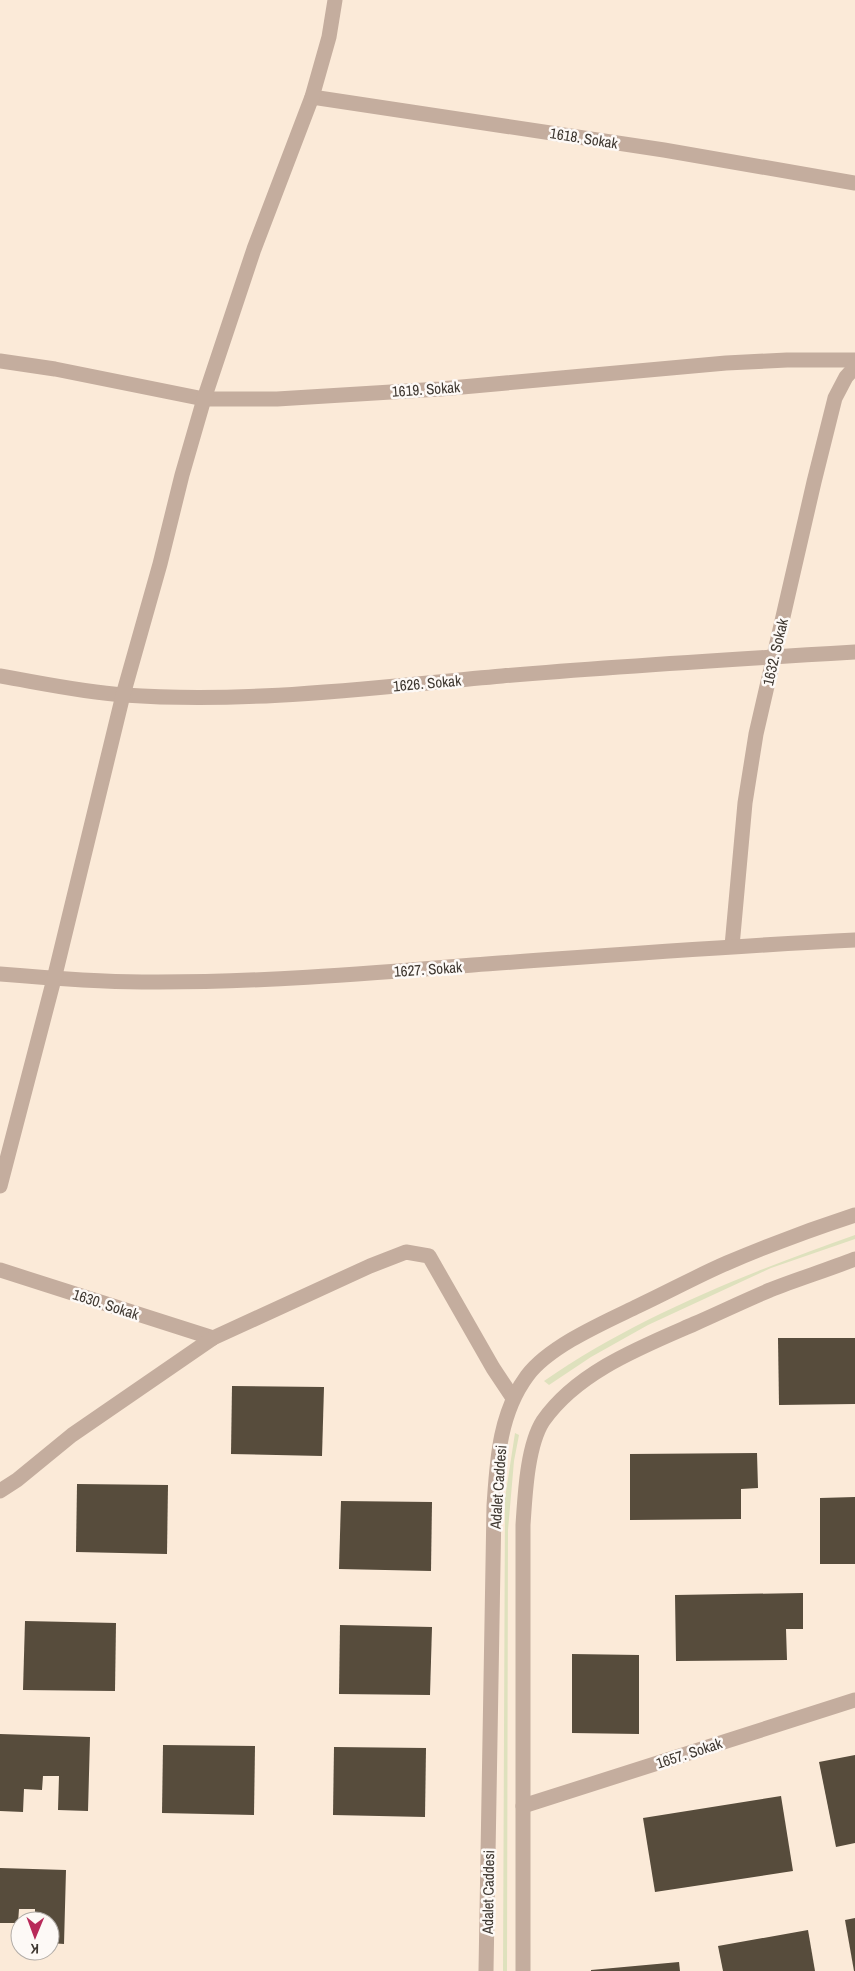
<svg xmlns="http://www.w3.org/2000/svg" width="855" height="1971" viewBox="0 0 855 1971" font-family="'Archivo Narrow',sans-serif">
<rect width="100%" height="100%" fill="#fbead8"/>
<g fill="#dee1bd">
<path d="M855,1235V1239L771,1268L648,1325L591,1357L549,1385L544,1381C636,1317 750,1272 855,1235Z"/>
<polygon points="515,1433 519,1435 514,1461 508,1530 507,1971 503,1971 505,1498"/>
</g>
<g fill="#574c3c">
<polygon points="778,1338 855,1338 855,1404 779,1405"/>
<polygon points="232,1386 324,1387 322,1456 231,1454"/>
<polygon points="757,1453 758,1488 741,1489 741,1519 630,1520 630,1454"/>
<polygon points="77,1484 168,1485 167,1554 76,1552"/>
<polygon points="855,1497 855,1564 820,1564 820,1498"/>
<polygon points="341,1501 432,1502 431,1571 339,1569"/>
<polygon points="803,1593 803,1629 786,1629 787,1660 676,1661 675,1595"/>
<polygon points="25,1621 116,1623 115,1691 23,1690"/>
<polygon points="340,1625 432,1627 430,1695 339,1694"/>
<polygon points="572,1654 639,1655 639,1734 572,1733"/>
<polygon points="0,1734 90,1737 88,1811 58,1810 59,1776 43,1776 42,1790 24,1789 23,1812 0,1811"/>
<polygon points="163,1745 255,1746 254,1815 162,1813"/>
<polygon points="334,1747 426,1748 425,1817 333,1815"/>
<polygon points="855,1755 855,1843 836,1847 819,1762"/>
<polygon points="781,1796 793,1871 655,1892 643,1818"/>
<polygon points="0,1868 66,1870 64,1944 50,1943 50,1921 35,1921 35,1909 19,1909 18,1923 0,1923"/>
<polygon points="855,1918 855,1971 854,1971 845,1920"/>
<polygon points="808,1930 815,1971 723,1971 718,1946"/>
<polygon points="679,1962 680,1971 591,1971 591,1970"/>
</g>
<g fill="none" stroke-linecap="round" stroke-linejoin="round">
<g stroke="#c4ad9e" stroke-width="15">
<polyline points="312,97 664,150 855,183"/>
<polyline points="0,361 55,369 204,399 277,399 440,389 726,363 787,360 855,360"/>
<path d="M0,676C41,683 82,692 124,695C250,704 377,687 502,676C620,666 737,659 855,652"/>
<polyline points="732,946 745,803 756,734 814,482 835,398 846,377 855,367"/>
<path d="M0,974C47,978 94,982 142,982C252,983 363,974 473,965C600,956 727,946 855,940"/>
<polyline points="0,1270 213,1338"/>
<polyline points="0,1491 17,1480 72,1435 213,1338 370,1266 406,1252 429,1256 493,1368 513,1398"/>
<polyline points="523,1806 855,1700"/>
</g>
<g stroke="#c4ad9e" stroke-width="15">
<polyline points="0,1186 54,979 123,695 160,564 182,475 204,399 254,249 312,97 329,37 335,0"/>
<path d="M486,1971L494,1506C497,1461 499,1414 527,1376C549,1346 605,1322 638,1306C668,1292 697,1276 727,1263C769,1245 812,1229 855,1215"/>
<path d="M523,1971V1525C525,1496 527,1446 543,1421C577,1372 641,1347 694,1324C719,1313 744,1301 770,1290C798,1279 827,1270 855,1259"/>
</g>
</g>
<g text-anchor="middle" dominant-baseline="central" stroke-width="5" stroke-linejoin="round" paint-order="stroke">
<g font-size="15" fill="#3f3831" stroke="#fdf9f6">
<text transform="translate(584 138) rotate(9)">1618. Sokak</text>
<text transform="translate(426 389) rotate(-4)">1619. Sokak</text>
<text transform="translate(775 652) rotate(-77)">1632. Sokak</text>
<text transform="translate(427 683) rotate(-5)">1626. Sokak</text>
<text transform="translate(428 969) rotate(-4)">1627. Sokak</text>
<text transform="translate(106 1304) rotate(18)">1630. Sokak</text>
<text transform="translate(498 1487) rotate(-86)">Adalet Caddesi</text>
<text transform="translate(689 1753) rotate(-18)">1657. Sokak</text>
<text transform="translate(488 1892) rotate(-89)">Adalet Caddesi</text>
</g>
</g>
<g transform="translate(35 1936) rotate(181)"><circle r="24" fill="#fdf9f6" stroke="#b1aca7"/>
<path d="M0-4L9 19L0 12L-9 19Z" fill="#b82959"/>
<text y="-8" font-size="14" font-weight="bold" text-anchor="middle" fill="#3f3831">K</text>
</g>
</svg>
